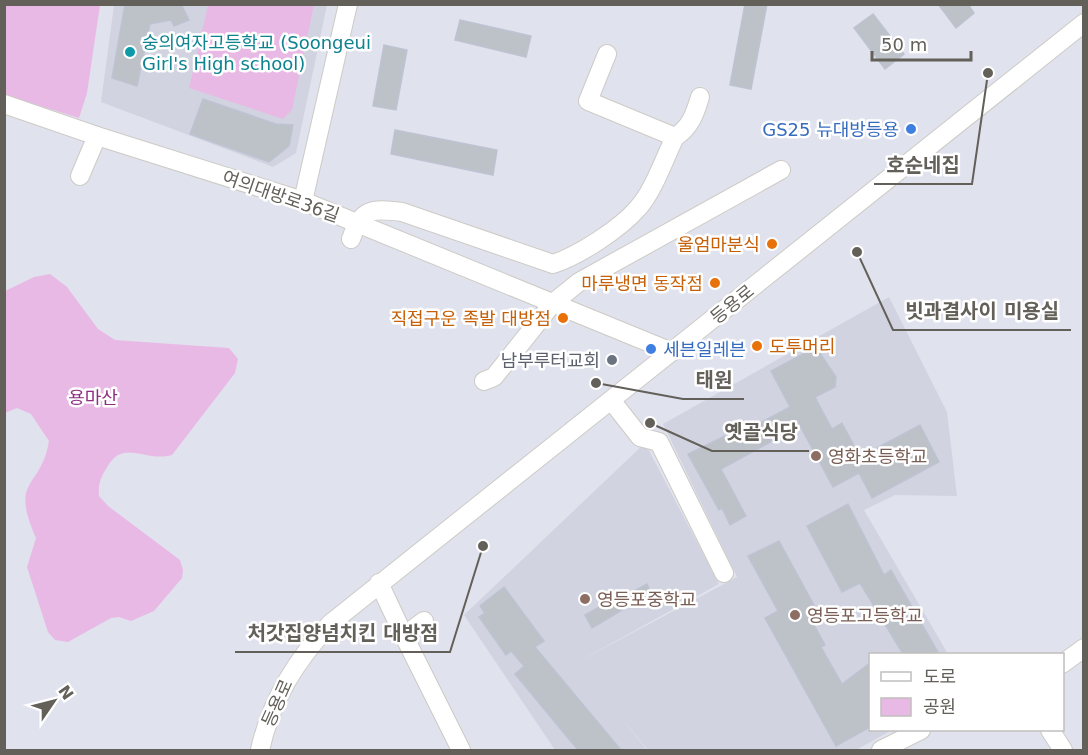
<svg xmlns="http://www.w3.org/2000/svg" width="1088" height="755" viewBox="0 0 1088 755" font-family="'DejaVu Sans','Noto Sans KR',sans-serif">
<rect width="100%" height="100%" fill="#e0e2ee"/>
<g fill="#d1d4e0">
<polygon points="114,5 327,5 296,153 273,167 101,102"/>
<polygon points="889,297 947,412 957,496 895,495 864,510 948,654 870,654 870,730 892,730 856,750 648,750 619,715 647,750 555,750 464,615 645,443 719,584 576,663 737,577 663,424"/>
</g>
<g fill="#e9b9e5">
<polygon points="4,5 100,5 87,93 79,118 5,95"/>
<polygon points="208,5 314,5 292,110 283,119 189,88"/>
<path d="M50,274L67,287L98,329L115,340L229,348L238,359L235,373L172,455C144,463 123,437 106,469C100,479 98,485 99,496L108,506L180,560L183,570L182,578L154,611L131,621L119,617L111,618L68,642L55,640L48,632L27,567L36,538C9,477 41,490 49,441L31,414L17,408L5,413V291L34,277Z"/>
</g>
<g fill="#bdc1c8" stroke="#bec3d3" stroke-width="1.5">
<polygon points="125,4 181,4 189,20 174,26 171,20 150,24 137,86 112,78"/>
<polygon points="745,4 767,4 751,89 730,85"/>
<polygon points="938,4 968,4 974,13 956,28"/>
<polygon points="873,14 904,54 885,69 854,28"/>
<polygon points="460,20 531,36 526,57 455,40"/>
<polygon points="384,45 407,50 396,110 373,106"/>
<polygon points="203,99 276,124 293,125 289,146 269,162 190,134"/>
<polygon points="395,130 497,150 493,175 391,154"/>
<polygon points="816,347 836,377 835,387 815,397 832,429 842,423 860,457 920,425 939,462 872,498 859,473 833,487 800,426 721,469 746,516 730,525 722,508 719,510 688,454 725,436 728,440 790,407 771,371"/>
<polygon points="848,504 884,575 891,570 939,654 903,654 860,583 842,592 807,526"/>
<polygon points="779,541 815,607 807,612 825,645 821,647 842,684 870,663 870,727 836,746 765,618 778,611 748,556"/>
<polygon points="647,584 651,593 592,628 585,615 624,593 625,596"/>
<polygon points="504,587 544,641 535,647 621,750 578,750 515,674 524,666 511,651 506,655 479,617 485,613 480,606"/>
</g>
<g fill="none" stroke-linecap="round" stroke-linejoin="round">
<g stroke="#cdcbc5" stroke-width="20">
<g id="minor">
<polyline points="4,104 97,136 303,201 672,352"/>
<path d="M675,137C690,128 695,114 700,97"/>
<polyline points="80,176 97,136"/>
<polyline points="303,201 348,4"/>
<path d="M351,239C362,208 371,208 402,212L553,264C578,256 620,229 638,208C653,192 665,157 675,137L588,101L607,54"/>
<polyline points="484,381 494,377 553,303 579,282 781,170"/>
<polyline points="611,400 640,437 659,442 724,573"/>
<polyline points="379,583 404,636"/>
<polyline points="424,621 404,636 461,750"/>
<polyline points="1062,664 1084,648"/>
<polyline points="1050,730 1063,750"/>
<path d="M260,750C271,700 296,660 331,623L1084,23"/>
<polyline points="881,750 921,730"/>
</g>
</g>
<use href="#minor" stroke="#fff" stroke-width="18"/>
</g>
<circle fill="#0f9aa8" stroke="#fff" stroke-width="2" cx="130" cy="52" r="6"/>
<g fill="#3f7fe0" stroke="#fff" stroke-width="2">
<circle cx="911" cy="129" r="6"/>
<circle cx="651" cy="349" r="6"/>
</g>
<g fill="#e8710a" stroke="#fff" stroke-width="2">
<circle cx="772" cy="244" r="6"/>
<circle cx="715" cy="283" r="6"/>
<circle cx="563" cy="318" r="6"/>
<circle cx="757" cy="346" r="6"/>
</g>
<circle fill="#6b7280" stroke="#fff" stroke-width="2" cx="612" cy="360" r="6"/>
<g fill="#8d6e63" stroke="#fff" stroke-width="2">
<circle cx="816" cy="456" r="6"/>
<circle cx="585" cy="599" r="6"/>
<circle cx="795" cy="615" r="6"/>
</g>
<g text-anchor="middle" dominant-baseline="central" stroke-width="5" stroke-linejoin="round" paint-order="stroke">
<g font-size="18" fill="#0d838f" stroke="#fff" text-anchor="start">
<text x="142" y="42">숭의여자고등학교 (Soongeui<tspan x="142" dy="21">Girl's High school)</tspan></text>
</g>
<g font-size="18" fill="#366cbe" stroke="#fff" text-anchor="end">
<text x="899" y="129">GS25 뉴대방등용</text>
<text x="663" y="349" text-anchor="start">세븐일레븐</text>
</g>
<g font-size="18" fill="#636059" stroke="#fff">
<text transform="translate(281 196) rotate(19)">여의대방로36길</text>
<text transform="translate(732 304) rotate(-39)">등용로</text>
<text transform="translate(277 703) rotate(-66)">등용로</text>
</g>
<g font-size="18" fill="#c56008" stroke="#fff" text-anchor="end">
<text x="760" y="244">울엄마분식</text>
<text x="703" y="283">마루냉면 동작점</text>
<text x="551" y="318">직접구운 족발 대방점</text>
<text x="769" y="346" text-anchor="start">도투머리</text>
</g>
<g font-size="18" fill="#5b616d" stroke="#fff" text-anchor="end">
<text x="600" y="360">남부루터교회</text>
</g>
<g font-size="18" fill="#8e2d82" stroke="#fff">
<text x="93" y="397">용마산</text>
</g>
<g font-size="18" fill="#785e54" stroke="#fff" text-anchor="start">
<text x="828" y="456">영화초등학교</text>
<text x="597" y="599">영등포중학교</text>
<text x="807" y="615">영등포고등학교</text>
</g>
</g>
<path fill="none" stroke="#636059" stroke-width="2" d="M988 73L972 184H874M857 252L893 330H1071M596 383L683 399H744M650 423L712 451H809M483 546L450 652H235"/>
<g fill="#636059" stroke="#fff" stroke-width="2">
<circle cx="988" cy="73" r="6"/>
<circle cx="857" cy="252" r="6"/>
<circle cx="596" cy="383" r="6"/>
<circle cx="650" cy="423" r="6"/>
<circle cx="483" cy="546" r="6"/>
</g>
<g font-size="20" text-anchor="middle" font-weight="bold" fill="#636059" stroke="#fff" stroke-width="5" stroke-linejoin="round" paint-order="stroke">
<text x="923" y="172">호순네집</text>
<text x="982" y="318">빗과결사이 미용실</text>
<text x="714" y="387">태원</text>
<text x="761" y="439">옛골식당</text>
<text x="343" y="640">처갓집양념치킨 대방점</text>
</g>
<rect width="1088" height="755" fill="none" stroke="#636059" stroke-width="12"/>
<rect x="869" y="653" width="195" height="78" fill="#ffffff" stroke="#c1bfbd" stroke-width="1.5"/>
<rect x="881" y="672" width="30" height="9" fill="#ffffff" stroke="#c1bfbd" stroke-width="1.5"/>
<text x="923" y="683" font-size="18" fill="#636059">도로</text>
<rect x="881" y="698" width="30" height="18" fill="#e9b9e5" stroke="#c1bfbd" stroke-width="1.5"/>
<text x="923" y="713" font-size="18" fill="#636059">공원</text>
<g transform="translate(54 701) rotate(55)" stroke="#ffffff" stroke-width="4.5" paint-order="stroke">
<path d="M0-4.5L10 22L0 15L-10 22Z" fill="#636059"/>
<text y="-9" font-size="16" font-weight="bold" text-anchor="middle" fill="#636059">N</text>
</g>
<path d="M872 51v9h99v-9" fill="none" stroke="#636059" stroke-width="3"/>
<text x="881" y="51" font-size="18" fill="#636059" stroke="#ffffff" stroke-width="4.5" paint-order="stroke">50 m</text>
</svg>
